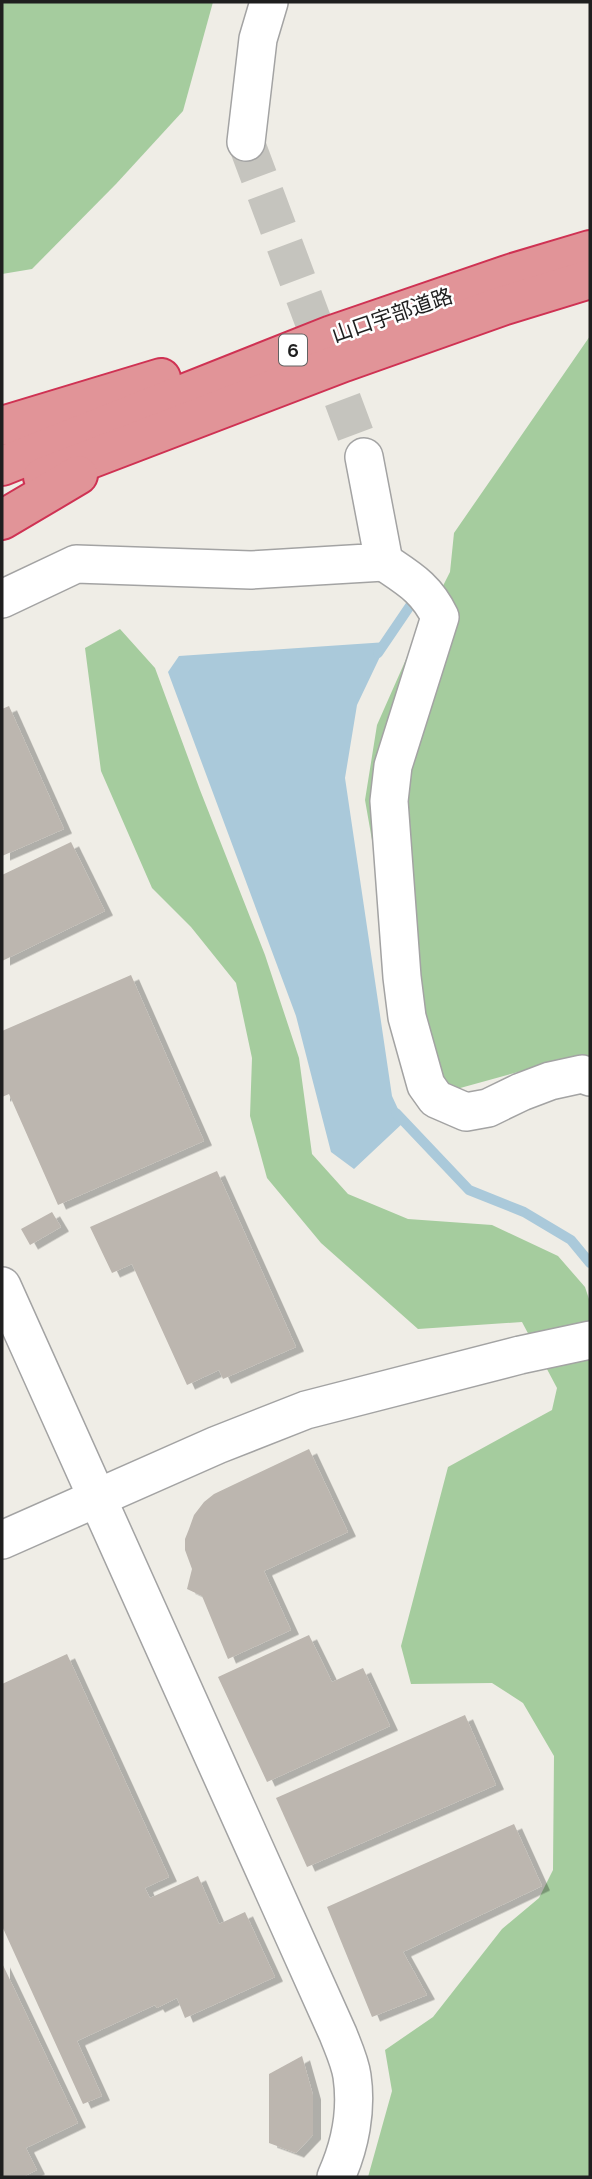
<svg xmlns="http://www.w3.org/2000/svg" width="592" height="2179" viewBox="0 0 592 2179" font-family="Raleway,'Noto Sans JP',sans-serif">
<defs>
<filter id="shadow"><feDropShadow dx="8" dy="4.5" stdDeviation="0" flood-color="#0004"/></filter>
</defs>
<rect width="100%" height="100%" fill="#efede6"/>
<g fill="#a5cc9e">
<polygon points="2,2 213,2 183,111 116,184 32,269 2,274"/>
<polygon points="590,336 590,1063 572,1057 453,1090 413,1075 365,800 377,725 407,657 450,572 454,533"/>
<polygon points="120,629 155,668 200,790 265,955 299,1058 312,1154 348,1194 408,1219 492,1225 558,1256 585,1287 590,1302 590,2177 368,2177 392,2091 385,2050 433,2017 502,1929 539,1898 553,1870 554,1756 523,1703 492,1683 411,1684 401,1646 448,1467 552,1410 557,1388 522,1322 418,1329 321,1243 267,1178 250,1116 252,1058 236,983 191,927 152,888 101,771 85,648"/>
</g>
<polygon fill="#aac9da" points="387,642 357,705 345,778 392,1096 404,1122 354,1169 331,1152 296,1016 168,672 179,656"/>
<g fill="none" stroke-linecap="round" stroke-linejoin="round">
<g stroke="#aac9da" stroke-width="10">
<polyline points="378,653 414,600"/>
<polyline points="396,1113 469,1190 524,1212 571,1240 590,1263"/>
</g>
</g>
<g fill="#bcb6af" filter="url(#shadow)">
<polygon points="9,706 64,829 2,856 2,709"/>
<polygon points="71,842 105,911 2,961 2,875"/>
<polygon points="131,975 204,1141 58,1205 9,1094 2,1097 2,1031"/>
<polygon points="217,1171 296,1347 223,1379 219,1370 187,1385 132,1264 112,1273 90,1227"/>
<polygon points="52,1212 61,1227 30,1245 21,1229"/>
<polygon points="309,1449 348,1532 264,1571 291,1630 228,1659 202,1596 187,1589 192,1569 185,1550 185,1539 189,1529 194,1515 204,1502 214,1494"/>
<polygon points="309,1635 332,1682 363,1668 390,1726 267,1782 218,1677"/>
<polygon points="67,1654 169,1877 145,1888 150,1898 198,1876 219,1924 245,1912 275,1977 185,2018 177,1998 157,2008 155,2005 77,2041 102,2096 83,2104 2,1926 2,1684"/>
<polygon points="465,1715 496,1785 307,1867 276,1798"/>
<polygon points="514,1824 542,1886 403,1952 427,1995 372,2017 327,1907"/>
<polygon points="2,1963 78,2123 26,2148 37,2170 23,2177 2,2177"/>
<polygon points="302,2056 313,2095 313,2135 296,2153 269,2143 269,2074"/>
</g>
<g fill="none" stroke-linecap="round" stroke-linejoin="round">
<polyline stroke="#c5c4be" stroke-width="37" stroke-dasharray="37 18" stroke-linecap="butt" points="246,142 364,457"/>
<g stroke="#a3a3a3" stroke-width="40">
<g id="minor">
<polyline points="246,142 258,39 269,2"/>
<path d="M384,562C409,579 426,588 440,617L393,766L389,801L402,977L407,1017L426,1085L436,1099L466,1112L488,1108L521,1092L550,1081L582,1074L590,1077"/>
<polyline points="2,599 76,564 251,570 384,562 364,457"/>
<path d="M2,1286L338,2034C343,2047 350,2062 352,2076C357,2110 350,2146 336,2177"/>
<polyline points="2,1540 217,1445 306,1410 520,1355 590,1340"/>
</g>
</g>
<g stroke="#cf3253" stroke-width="42">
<g id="highway">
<polyline points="2,426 161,378"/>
<polyline points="2,466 332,335 513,273 590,250"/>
<polyline points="43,477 344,362 502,306 590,279"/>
<polyline points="2,520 78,475"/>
</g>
</g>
<use href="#minor" stroke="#fff" stroke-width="37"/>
<use href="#highway" stroke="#e19498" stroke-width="38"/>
</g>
<g text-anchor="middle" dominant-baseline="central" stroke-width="5" stroke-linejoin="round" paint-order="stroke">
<rect fill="#fff" stroke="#626262" stroke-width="2" x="279" y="334.5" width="28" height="31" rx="5"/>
<g font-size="19" font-weight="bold" fill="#1f1f1f">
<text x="293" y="350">6</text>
</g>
<g font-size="21" fill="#1f1f1f" stroke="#fff">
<text transform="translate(392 315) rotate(-19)">山口宇部道路</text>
</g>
</g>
<rect width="592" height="2179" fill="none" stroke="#1f1f1f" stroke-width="7"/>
</svg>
